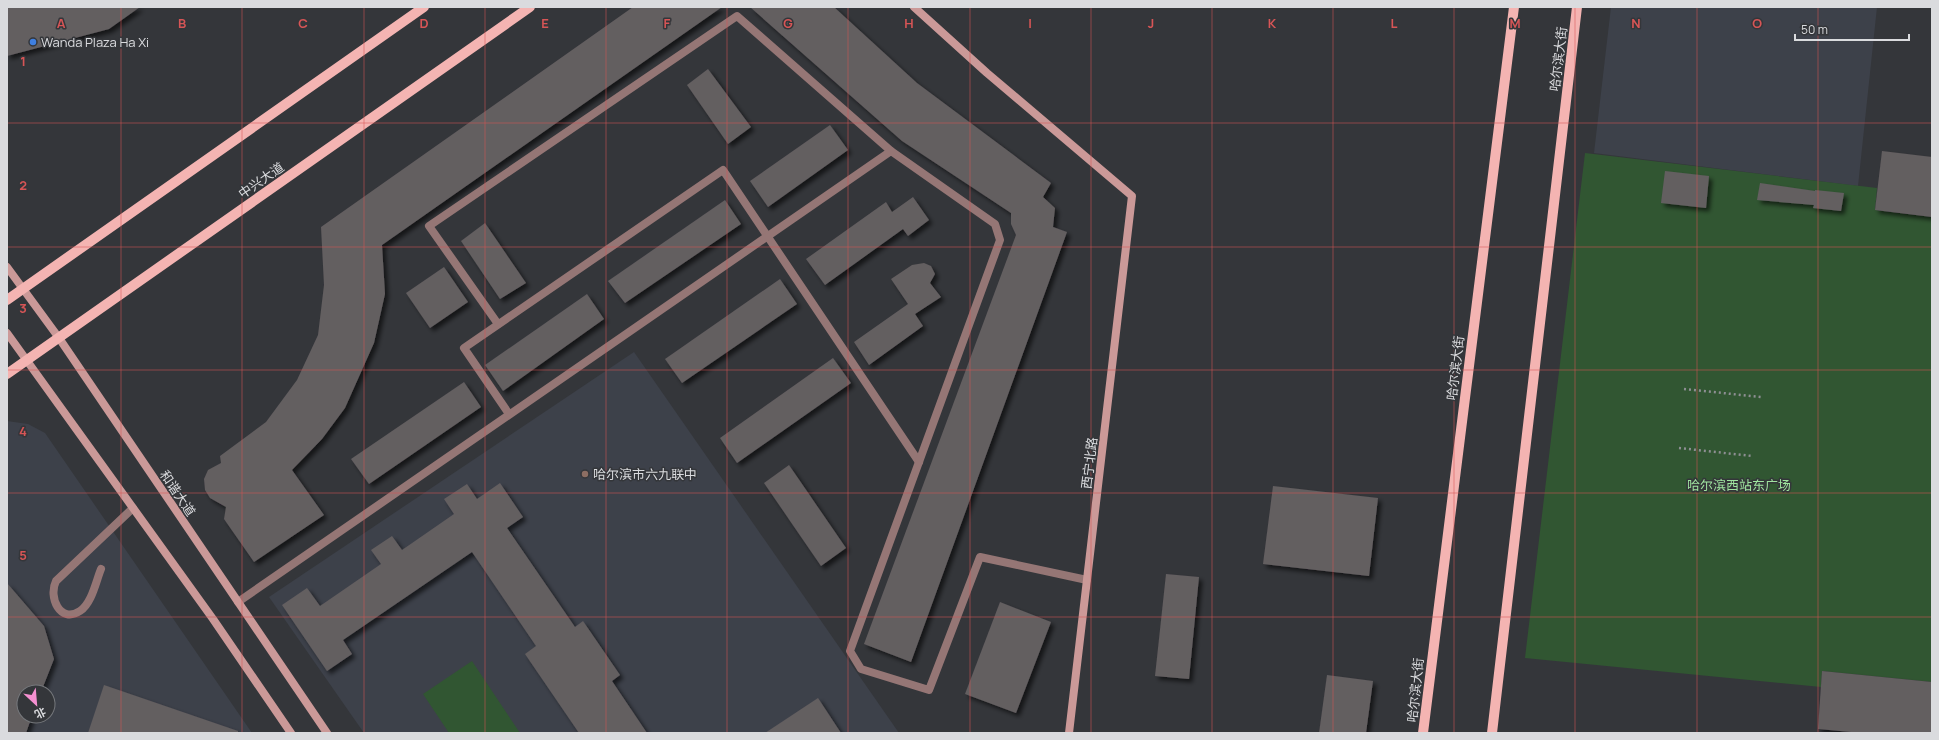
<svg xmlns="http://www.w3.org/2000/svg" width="1939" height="740" viewBox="0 0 1939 740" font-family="Manrope,'Noto Sans SC',sans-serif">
<defs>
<filter id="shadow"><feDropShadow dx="3.5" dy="3.5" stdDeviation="2" flood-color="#0009"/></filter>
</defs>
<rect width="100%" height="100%" fill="#34363a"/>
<g fill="#3d414a" fill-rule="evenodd">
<polygon points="1611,7 1877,7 1858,186 1594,153"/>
<polygon points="634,352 899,733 364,733 269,597"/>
<path d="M7,421L28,424L45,433L252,733H7ZM24,692H48V716H24Z"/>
</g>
<g fill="#315632">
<polygon points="1585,153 1877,188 1875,210 1932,217 1932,682 1822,671 1821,687 1525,658"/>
<polygon points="472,661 520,733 449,733 423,694"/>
</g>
<g fill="#635e60" filter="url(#shadow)">
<polygon points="7,7 140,7 109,29 7,56"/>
<polygon points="633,7 722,7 382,245 385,294 374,343 345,408 322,439 292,470 324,515 254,562 224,519 226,507 210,498 205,490 204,479 208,470 221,463 220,456 266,422 297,380 318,335 324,285 321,227"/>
<polygon points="750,7 834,7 917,83 1051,183 1043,197 1055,208 1053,227 1067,232 911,662 864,644 1016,235 1011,224 1011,213 902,141"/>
<polygon points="708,69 751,127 728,144 687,85"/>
<polygon points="830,125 848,150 768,207 750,181"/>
<polygon points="1882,151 1932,157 1932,217 1875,210"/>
<polygon points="1665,171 1709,176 1706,208 1661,203"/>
<polygon points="1760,183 1815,191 1815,190 1844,193 1841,211 1813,208 1814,205 1757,200"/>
<polygon points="913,197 929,220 908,236 903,229 825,285 806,259 886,202 892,212"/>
<polygon points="725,200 741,224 625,303 608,281"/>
<polygon points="485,223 526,283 500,299 461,241"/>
<polygon points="924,263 931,266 935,274 930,283 941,297 915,314 923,326 869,365 854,342 908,304 891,279 912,265"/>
<polygon points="444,267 468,302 430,328 406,293"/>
<polygon points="780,279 797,304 682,383 665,359"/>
<polygon points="587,294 604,319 503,391 485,365"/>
<polygon points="833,358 851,383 737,463 720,438"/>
<polygon points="464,382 481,407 369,484 351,459"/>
<polygon points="789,465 846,548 821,566 764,483"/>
<polygon points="500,483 523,517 507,528 575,627 583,621 620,675 612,681 647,733 579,733 525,654 536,646 472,552 343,640 352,654 327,671 282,605 307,588 320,606 381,564 371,550 392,536 402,550 454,514 444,499 467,484 477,499"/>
<polygon points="1273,486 1378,498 1369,576 1263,564"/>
<polygon points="1166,574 1199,577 1189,679 1155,676"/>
<polygon points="7,583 44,626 54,659 41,692 24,692 24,716 32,716 26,733 7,733"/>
<polygon points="1000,602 1051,622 1016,713 965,694"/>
<polygon points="1822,671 1932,682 1932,733 1862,733 1818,729"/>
<polygon points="1327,675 1373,681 1366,733 1319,733"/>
<polygon points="104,685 238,731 238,733 88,733"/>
<polygon points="818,698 841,733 765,733"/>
</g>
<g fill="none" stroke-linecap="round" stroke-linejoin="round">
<g stroke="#8e8f93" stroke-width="2.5" stroke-dasharray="2 3" stroke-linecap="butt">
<polyline points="1684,389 1761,397"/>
<polyline points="1679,448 1752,456"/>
</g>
<path stroke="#957675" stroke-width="8" d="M101,569C96,581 92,603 80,611C60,624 48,597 56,581L133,508"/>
<g stroke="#957675" stroke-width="8">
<polyline points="498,324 429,226 737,16 891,151"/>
<polyline points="509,414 464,348 723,170 919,462"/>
<polyline points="238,602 891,151 995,224 1000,240 850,651 861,669 929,690 980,557 1087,580"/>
</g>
<g stroke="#cb9998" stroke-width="8">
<polyline points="914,7 987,73 1132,196 1069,733"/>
<polyline points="7,267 59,338 327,733"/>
<polyline points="7,333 213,619 291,733"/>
</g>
<g stroke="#f4b4b2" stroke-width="10">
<polyline points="7,300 424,7"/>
<polyline points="7,374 530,7"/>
<polyline points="1423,733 1514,7"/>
<polyline points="1492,733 1577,7"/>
</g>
</g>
<path fill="none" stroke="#d75556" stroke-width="1" stroke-opacity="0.55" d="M121,7V733M242,7V733M364,7V733M485,7V733M606,7V733M727,7V733M848,7V733M970,7V733M1091,7V733M1212,7V733M1333,7V733M1454,7V733M1575,7V733M1697,7V733M1818,7V733M7,123H1932M7,247H1932M7,370H1932M7,493H1932M7,617H1932"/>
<circle fill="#3f7fe0" stroke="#34363a" stroke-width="1.5" cx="33" cy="42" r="4"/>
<circle fill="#8d6e63" stroke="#34363a" stroke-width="1.5" cx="585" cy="474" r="4"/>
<g text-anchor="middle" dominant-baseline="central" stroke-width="3" stroke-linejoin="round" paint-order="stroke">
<g font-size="13" fill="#dadbde" stroke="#34363a" text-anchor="start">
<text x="41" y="42">Wanda Plaza Ha Xi</text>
<text x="593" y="474">哈尔滨市六九联中</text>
</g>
<g font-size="13" fill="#dadbde" stroke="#34363a">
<text transform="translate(1558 59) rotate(-83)">哈尔滨大街</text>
<text transform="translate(261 180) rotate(-35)">中兴大道</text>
<text transform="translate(1455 368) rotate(-83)">哈尔滨大街</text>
<text transform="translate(1089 463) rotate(-83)">西宁北路</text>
<text transform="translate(178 493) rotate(56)">和谐大道</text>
<text transform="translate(1415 690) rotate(-84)">哈尔滨大街</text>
</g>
<g font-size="13" fill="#9fe49f" stroke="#34363a">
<text x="1739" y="485">哈尔滨西站东广场</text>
</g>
</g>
<g font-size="13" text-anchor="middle" font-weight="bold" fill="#d75556" stroke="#34363a" stroke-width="3" stroke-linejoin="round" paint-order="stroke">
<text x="61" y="28">A</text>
<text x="182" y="28">B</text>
<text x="303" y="28">C</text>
<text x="424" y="28">D</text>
<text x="545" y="28">E</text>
<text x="667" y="28">F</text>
<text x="788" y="28">G</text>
<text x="909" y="28">H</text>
<text x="1030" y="28">I</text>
<text x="1151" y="28">J</text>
<text x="1272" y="28">K</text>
<text x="1394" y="28">L</text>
<text x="1515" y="28">M</text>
<text x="1636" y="28">N</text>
<text x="1757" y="28">O</text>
<text x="23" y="66">1</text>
<text x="23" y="190">2</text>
<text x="23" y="313">3</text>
<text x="23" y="436">4</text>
<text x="23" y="560">5</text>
</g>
<rect width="1939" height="740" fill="none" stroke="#dadbde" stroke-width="16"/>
<g transform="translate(36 704) rotate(154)"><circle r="19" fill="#34363a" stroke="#76787c"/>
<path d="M0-3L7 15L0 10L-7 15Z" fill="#f590d1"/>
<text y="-6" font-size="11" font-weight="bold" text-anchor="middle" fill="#dadbde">北</text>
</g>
<path d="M1795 34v6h114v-6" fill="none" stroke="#dadbde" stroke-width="2"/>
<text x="1801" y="34" font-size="12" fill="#dadbde" stroke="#34363a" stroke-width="3" paint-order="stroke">50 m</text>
</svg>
